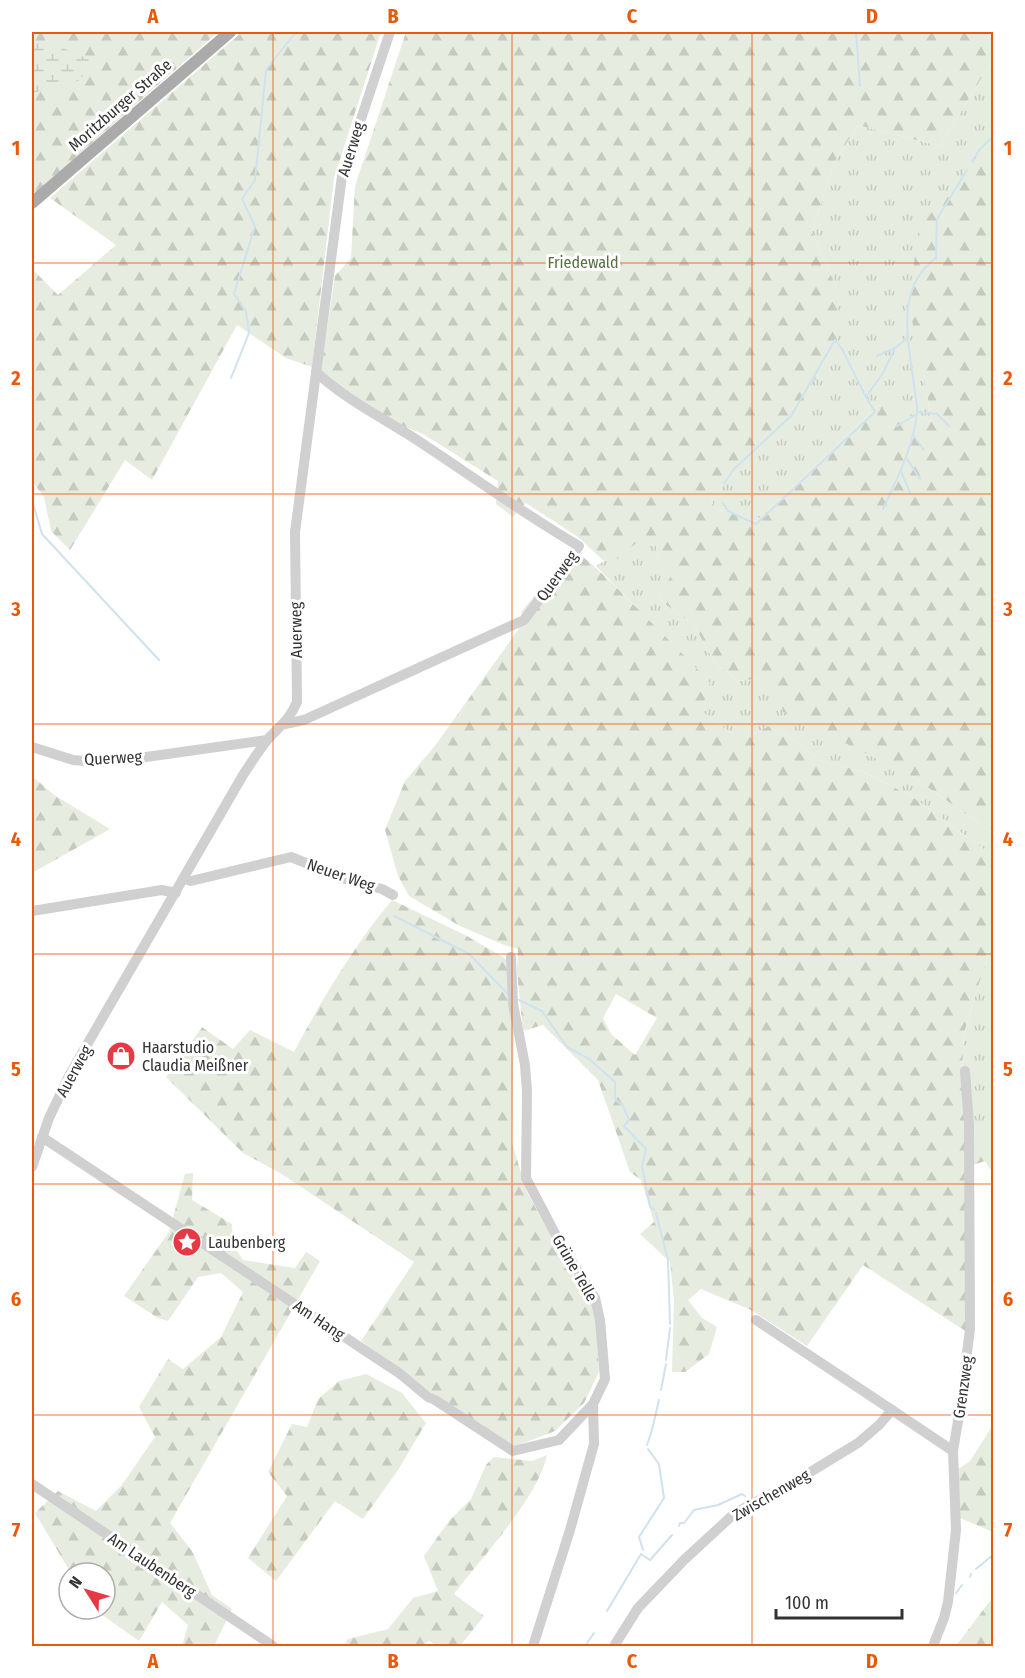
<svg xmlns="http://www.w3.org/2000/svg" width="1025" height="1678" viewBox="0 0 1025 1678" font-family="'Fira Sans Condensed',sans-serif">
<defs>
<pattern id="grass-tufts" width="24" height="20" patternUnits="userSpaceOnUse" patternTransform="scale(1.5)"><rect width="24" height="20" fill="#e6ecdf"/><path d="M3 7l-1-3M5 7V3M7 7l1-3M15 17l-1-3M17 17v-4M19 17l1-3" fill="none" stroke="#c6cbc0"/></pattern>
<pattern id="forest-firs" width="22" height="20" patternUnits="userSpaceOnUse" patternTransform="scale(1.5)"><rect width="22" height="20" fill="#e6ecdf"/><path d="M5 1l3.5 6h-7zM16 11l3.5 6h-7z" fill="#c6cbc0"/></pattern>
<pattern id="wetland-marsh" width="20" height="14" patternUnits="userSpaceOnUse" patternTransform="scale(1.5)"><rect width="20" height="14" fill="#e6ecdf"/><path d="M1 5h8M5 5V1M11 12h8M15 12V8" fill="none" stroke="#c6cbc0"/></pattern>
</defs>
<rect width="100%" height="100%" fill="#fff"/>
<g fill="url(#grass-tufts)">
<polygon points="993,59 993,140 986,146 923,367 931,421 910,414 882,402 755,522 729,510 716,511 711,499 737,471 837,290 812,232 835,161 858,125 940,146"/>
<polygon points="640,539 656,546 658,558 673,574 658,599 694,625 715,663 739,681 762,678 913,777 993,833 993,860 985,850 911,796 861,771 821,761 773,724 748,737 736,737 701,711 637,608 596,566 604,561 617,558"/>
<polygon points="993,938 994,1140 990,1146 968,1135 962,1071 964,1033"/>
</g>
<g fill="url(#forest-firs)" fill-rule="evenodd">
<polygon points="32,32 218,32 32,196"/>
<polygon points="242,32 381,32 334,178 312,367 286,358 237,325 152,480 125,460 70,550 51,531 44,497 32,481 32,269 58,295 116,245 50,198"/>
<polygon points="406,32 993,32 993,59 940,146 858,125 835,161 812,232 837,290 837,343 793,416 737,471 711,499 716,511 729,510 755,522 882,402 905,405 910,414 931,421 923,367 908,304 919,228 986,146 993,140 993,833 913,777 783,712 778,689 762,678 739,681 715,663 694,625 658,599 672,574 658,558 656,546 640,540 617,559 604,561 578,537 526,503 513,517 496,504 498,481 423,434 361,409 319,381 335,276 351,258 355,186"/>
<path d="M573,549C597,567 617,588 638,609C662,634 687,657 710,683L701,711L736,737H748L773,724L821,761L861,771L911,796L985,850L993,860V938L964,1033L962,1071L968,1135L990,1145L993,1140L994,1175L985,1161L967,1167V1332L863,1265L807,1346L751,1310L701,1289L688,1300L702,1318L717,1327L709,1354L685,1372H672L674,1300L670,1262L640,1234L654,1222L641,1180L630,1172L598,1080L543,1025L523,1031L517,971L518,949L504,945L460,926L409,896L398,876L385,830L405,781L434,747L518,630L522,611ZM616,994L657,1018L635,1055L611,1034L603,1018Z"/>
<polygon points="32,776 54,795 110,829 32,873"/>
<path d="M392,900L465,935L508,960L514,1028L512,1143L527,1192L556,1245L591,1299L596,1322L599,1372L584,1403L555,1431L513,1447L438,1398L361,1341L414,1262L280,1173L243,1153L166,1077L202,1027L233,1049L250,1030L294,1052C322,999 354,946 392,900Z"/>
<polygon points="193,1173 192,1200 232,1224 233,1245 243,1260 295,1268 306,1252 320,1261 170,1523 192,1551 212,1595 232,1609 214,1646 182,1646 188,1625 162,1602 139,1641 94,1609 105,1609 105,1573 71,1573 35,1513 58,1491 96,1511 121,1486 155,1437 139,1407 168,1359 183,1369 221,1337 243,1292 221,1273 198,1277 168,1321 158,1318 124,1296 169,1232 185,1174"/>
<polygon points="366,1374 402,1393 426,1423 398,1470 363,1519 335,1501 276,1581 248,1558 287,1496 268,1472 292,1424 307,1427 318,1399 339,1381"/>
<polygon points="993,1425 993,1532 960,1518 957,1470 970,1461"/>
<path d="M547,1455C538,1498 482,1557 454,1594L484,1616L460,1646H438L429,1641L422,1646H343L348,1639L388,1629L413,1598L438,1591L424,1556L449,1521L471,1499L486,1465L494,1457L532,1461Z"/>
<polygon points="993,1597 993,1646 956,1646"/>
</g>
<polygon fill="url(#wetland-marsh)" points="32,43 53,44 96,62 78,81 32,93"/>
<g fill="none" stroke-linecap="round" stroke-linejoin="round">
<g stroke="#cfe2ee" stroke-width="2">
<polyline points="856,32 860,86"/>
<polyline points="972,162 979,150 994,136"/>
<polyline points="936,258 937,219 967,170"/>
<polyline points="877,356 895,348 908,337"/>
<polyline points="231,378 249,333 246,311 234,294 255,226 242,199 255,180 266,70 296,32"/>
<polyline points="918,412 937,414 949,426"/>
<polyline points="897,426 917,414"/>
<polyline points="913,435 924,450"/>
<polyline points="907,459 920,479"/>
<polyline points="901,471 910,493"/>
<polyline points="724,484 734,469 791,416 835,340 842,349 866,397"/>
<polyline points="32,500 42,534 159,660"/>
<polyline points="723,503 728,511 756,524 875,412 866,397 883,373 895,348"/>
<path d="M883,509C897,479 913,448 917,414C918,405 915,395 914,386C909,342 894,288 936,258"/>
<polyline points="394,916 469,954 509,995"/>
<polyline points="519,1000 542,1011 567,1047 589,1059 615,1082 615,1099 623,1106 629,1120 624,1126 646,1149 642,1166 650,1206 654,1210"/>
<polyline points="656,1213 668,1260 670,1324"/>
<polyline points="666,1360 670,1328"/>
<polyline points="661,1390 666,1364"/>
<path d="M647,1445C653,1430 655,1416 659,1400"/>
<polyline points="679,1526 680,1523 684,1523 694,1510 718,1505 742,1494 745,1496"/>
<polyline points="643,1550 639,1537 664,1498 659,1464 648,1449"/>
<polyline points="976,1569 994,1554"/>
<polyline points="970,1577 971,1574"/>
<polyline points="956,1593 962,1585"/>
<polyline points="607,1611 641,1554 650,1560 672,1535"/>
<polyline points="585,1646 594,1633"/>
</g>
<g stroke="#d0d0d0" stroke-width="10">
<path d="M285,724L304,720L524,620L579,546C522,513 469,474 414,438C381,417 345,399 316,372"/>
<polyline points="32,747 73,760 98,762 139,758 267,740"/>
<polyline points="184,879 191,881 291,857 351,881 382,889 393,895"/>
<polyline points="32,911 162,890 176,893"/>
<polyline points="511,957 513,1004 525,1065 527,1091 526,1178 560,1243 595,1298 600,1320 605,1379 593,1404 594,1444 570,1530 533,1646"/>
<polyline points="42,1137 399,1373 428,1397 435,1400 513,1451 559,1440 593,1404"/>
<path d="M32,1167L49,1118L70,1074L243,775C251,763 259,750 268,739C280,726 290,719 297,702L295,532L342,176L390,32"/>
<polyline points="756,1320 892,1410"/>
<polyline points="32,1484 273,1646"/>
<polyline points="614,1646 638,1608 684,1560 735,1513 794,1482 858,1443 879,1425 892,1410 953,1451"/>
<polyline points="933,1646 944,1618 948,1602 956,1530 953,1451 960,1409 970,1329 969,1125 965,1071"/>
</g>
<polyline stroke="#ababab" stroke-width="12" points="32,203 230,32"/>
</g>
<path fill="none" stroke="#e8590c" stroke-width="1.5" stroke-opacity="0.55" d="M273,32V1646M512,32V1646M752,32V1646M32,263H994M32,494H994M32,724H994M32,954H994M32,1184H994M32,1415H994"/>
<defs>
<g id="shop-disc" transform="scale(1.5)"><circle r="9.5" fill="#e63946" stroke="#fff"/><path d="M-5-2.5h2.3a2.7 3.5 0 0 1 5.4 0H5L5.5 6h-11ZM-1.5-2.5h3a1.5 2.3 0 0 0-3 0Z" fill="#fff"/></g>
<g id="sight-disc" transform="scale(1.5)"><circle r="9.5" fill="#e63946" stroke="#fff"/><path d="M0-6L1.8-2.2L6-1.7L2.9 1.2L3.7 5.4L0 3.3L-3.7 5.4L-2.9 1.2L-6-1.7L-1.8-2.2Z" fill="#fff"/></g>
</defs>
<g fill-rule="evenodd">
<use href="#shop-disc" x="121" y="1056"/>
<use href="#sight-disc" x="187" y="1242"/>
</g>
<g text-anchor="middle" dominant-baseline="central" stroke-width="6" stroke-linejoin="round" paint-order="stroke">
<g font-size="16" fill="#333" stroke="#fff">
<text transform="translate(120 105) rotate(-41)">Moritzburger Straße</text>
<text transform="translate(351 149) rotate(-73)">Auerweg</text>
<text transform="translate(557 576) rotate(-54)">Querweg</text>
<text transform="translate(296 630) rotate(-91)">Auerweg</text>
<text transform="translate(113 758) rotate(-3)">Querweg</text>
<text transform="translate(341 875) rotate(19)">Neuer Weg</text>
<text transform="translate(74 1071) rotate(-61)">Auerweg</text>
<text transform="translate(575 1268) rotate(60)">Grüne Telle</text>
<text transform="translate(319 1320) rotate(34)">Am Hang</text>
<text transform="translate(963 1387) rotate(-82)">Grenzweg</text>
<text transform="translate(771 1495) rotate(-30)">Zwischenweg</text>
<text transform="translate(152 1565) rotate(34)">Am Laubenberg</text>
</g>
<g font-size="16" fill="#56703f" stroke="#fff">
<text x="583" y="262">Friedewald</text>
</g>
<g font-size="16" fill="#333" stroke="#fff" text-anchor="start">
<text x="142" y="1047">Haarstudio<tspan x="142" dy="18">Claudia Meißner</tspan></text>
<text x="208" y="1242">Laubenberg</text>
</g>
</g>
<rect width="1025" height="1678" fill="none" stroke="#ffffff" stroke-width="66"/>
<g transform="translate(87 1591) rotate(307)"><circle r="28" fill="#ffffff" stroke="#adadad" stroke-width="1.5"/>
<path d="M0-4.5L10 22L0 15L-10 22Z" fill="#e63946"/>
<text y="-9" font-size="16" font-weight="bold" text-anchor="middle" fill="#333333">N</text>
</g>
<path d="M776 1609v9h126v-9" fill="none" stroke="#333333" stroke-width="3"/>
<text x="785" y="1609" font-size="18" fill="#333333" stroke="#ffffff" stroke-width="4.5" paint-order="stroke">100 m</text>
<rect x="33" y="33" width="959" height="1612" fill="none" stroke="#e8590c" stroke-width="2"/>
<g font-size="20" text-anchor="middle" font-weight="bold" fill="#e8590c">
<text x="153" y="23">A</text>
<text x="393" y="23">B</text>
<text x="632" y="23">C</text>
<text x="872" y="23">D</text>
<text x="16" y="155">1</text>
<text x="1008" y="155">1</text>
<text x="16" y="385">2</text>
<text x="1008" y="385">2</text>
<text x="16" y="616">3</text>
<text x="1008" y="616">3</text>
<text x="16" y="846">4</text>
<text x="1008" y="846">4</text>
<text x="16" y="1076">5</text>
<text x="1008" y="1076">5</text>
<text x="16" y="1306">6</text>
<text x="1008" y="1306">6</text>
<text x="16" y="1537">7</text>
<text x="1008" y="1537">7</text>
<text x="153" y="1668">A</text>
<text x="393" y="1668">B</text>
<text x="632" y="1668">C</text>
<text x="872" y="1668">D</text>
</g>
</svg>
